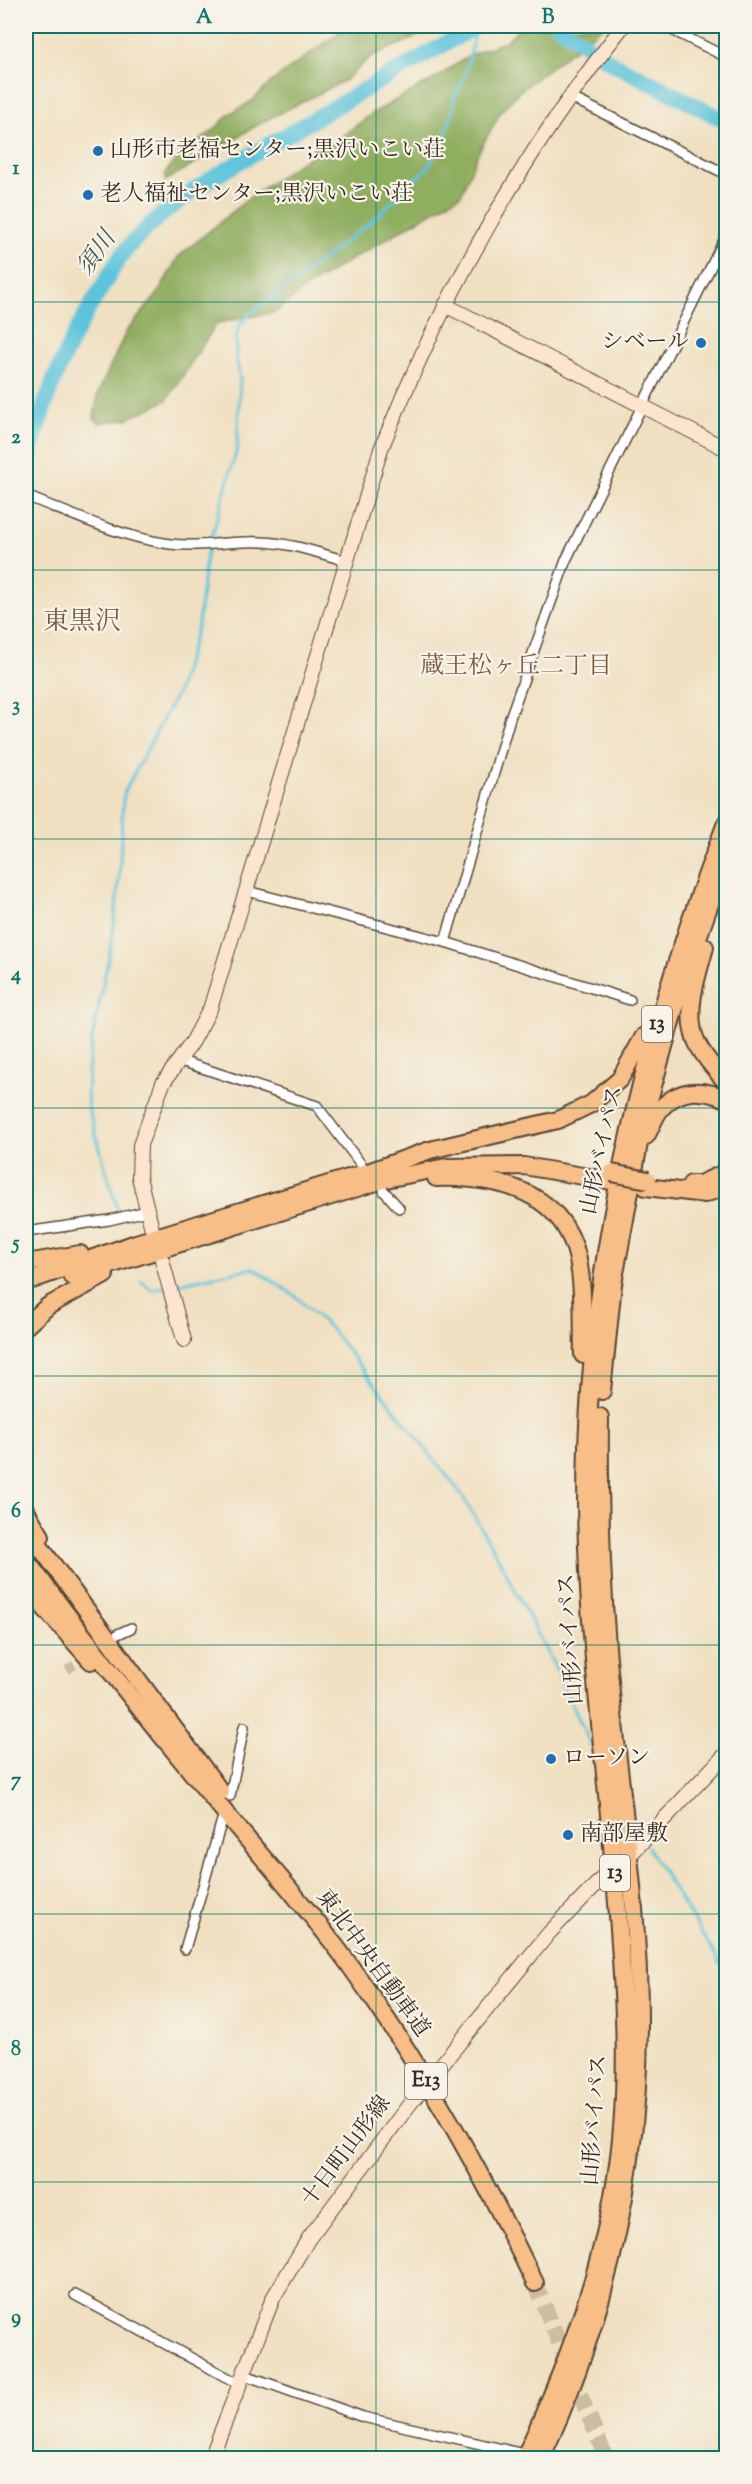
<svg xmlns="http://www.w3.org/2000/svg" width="752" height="2484" viewBox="0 0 752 2484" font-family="'Sorts Mill Goudy','Noto Serif JP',serif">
<rect width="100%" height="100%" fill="#f7f3e8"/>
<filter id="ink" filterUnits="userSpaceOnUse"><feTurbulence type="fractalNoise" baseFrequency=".0167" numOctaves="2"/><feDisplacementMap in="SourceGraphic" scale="12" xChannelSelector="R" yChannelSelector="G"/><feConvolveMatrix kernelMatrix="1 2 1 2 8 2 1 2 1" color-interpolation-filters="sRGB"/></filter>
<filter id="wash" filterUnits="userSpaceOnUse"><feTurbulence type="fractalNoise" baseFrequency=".008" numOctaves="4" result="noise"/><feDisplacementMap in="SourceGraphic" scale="24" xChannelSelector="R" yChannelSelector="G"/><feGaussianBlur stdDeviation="1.35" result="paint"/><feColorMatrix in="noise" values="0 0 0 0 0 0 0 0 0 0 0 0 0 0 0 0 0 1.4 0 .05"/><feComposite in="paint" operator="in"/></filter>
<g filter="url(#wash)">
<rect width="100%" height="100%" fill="#f0e0c1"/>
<g fill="#90ae61" stroke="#666c40" stroke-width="1.5">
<polygon points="348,26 437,26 410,40 372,56 344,81 266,120 165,181 165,173 177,158 214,130 228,115 252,101 271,82"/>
<polygon points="522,26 604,26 520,91 502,110 478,153 461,195 344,264 305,288 276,312 217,323 167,400 127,419 99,423 94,418 98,393 126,332 157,295 178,257 249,198 298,164 333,143 373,113 436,78 470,55 505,42"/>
</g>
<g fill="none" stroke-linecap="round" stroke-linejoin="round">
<g stroke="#5ec4db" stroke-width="3">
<path d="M117,1208L88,1107C84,1055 101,1001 110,950C119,900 121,850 123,799L125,791L177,693L198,625L206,557L237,449L240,377L236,357V336L240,325L249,314L282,291L372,221L429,166L441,144L451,119L455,96L466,73L477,26"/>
<polyline points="141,1281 152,1290 164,1287"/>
<polyline points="173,1285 253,1268 294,1295 330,1328 462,1495 500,1561 554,1665 596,1756"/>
<polyline points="633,1823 640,1834"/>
<polyline points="648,1848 726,1972"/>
</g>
<g stroke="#5ec4db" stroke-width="16">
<polyline points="558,26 614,64 726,121"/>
<path d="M26,468C43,401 64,347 101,289C109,276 116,262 126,250C172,195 242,161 304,125C361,92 419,58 477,26"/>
</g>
</g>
</g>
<g filter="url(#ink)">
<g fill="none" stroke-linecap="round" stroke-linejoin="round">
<polyline stroke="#ccbca0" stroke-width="9" stroke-dasharray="9 4.5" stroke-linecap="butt" points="67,1670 90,1655"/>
<polyline stroke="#ccbca0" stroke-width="16" stroke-dasharray="16 8" stroke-linecap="butt" points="535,2283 606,2458"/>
<g stroke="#564536" stroke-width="12">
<g id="street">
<polyline points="664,26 726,57"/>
<polyline points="570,97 726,174"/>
<path d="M26,496C72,514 120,537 170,544C201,548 231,540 262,542C292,543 318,553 347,561"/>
<polyline points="247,891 445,942 630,1000"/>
<polyline points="445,942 510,718 566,560 726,236"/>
<polyline points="178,1060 317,1106 363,1167"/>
<polyline points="384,1191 399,1208"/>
<polyline points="26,1232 109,1220 147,1211"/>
<polyline points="118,1634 131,1628"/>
<polyline points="230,1796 244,1727"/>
<polyline points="185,1949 222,1820"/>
<polyline points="75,2295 241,2385"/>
<polyline points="245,2375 363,2417 528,2455"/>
</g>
</g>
<g stroke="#564536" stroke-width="16">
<g id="secondary">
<polyline points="445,305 726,449"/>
<path d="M152,1229L139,1177L140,1145L163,1083L193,1041L210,1009L381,449C442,297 522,154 623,26"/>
<polyline points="162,1260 184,1340"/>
<polyline points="442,2064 549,1933 614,1866 629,1856 726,1754"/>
<polyline points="211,2458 273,2298 309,2238 409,2105"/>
</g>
</g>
<g stroke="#564536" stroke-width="20">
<g id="highway">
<path d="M705,947C698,974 687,1003 693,1031C697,1050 714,1068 726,1082"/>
<path d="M646,1136C651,1128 654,1118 659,1111C677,1088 702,1088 726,1099"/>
<path d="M436,1178C504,1176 571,1194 580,1272C584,1299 582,1328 583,1355"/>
<polyline points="691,1184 700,1184 726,1172"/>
<polyline points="646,1187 705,1194 726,1186"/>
<polyline points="26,1263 80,1254"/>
<polyline points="72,1277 386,1179 446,1167 524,1166 612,1181"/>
<polyline points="26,1282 136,1243 368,1172 430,1150 558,1120 591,1104 620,1079 644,1036"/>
<polyline points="26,1326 48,1306 105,1275"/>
<polyline points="602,1391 613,1284 643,1122 680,989 726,858"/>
<polyline points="26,1511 41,1536"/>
<polyline points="26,1528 221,1792"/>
<path d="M26,1560C88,1644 154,1728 222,1809C264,1860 309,1909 348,1963C420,2063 482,2172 535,2283"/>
<polyline points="26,1587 91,1661"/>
<path d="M524,2458C534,2439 542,2417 551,2397C586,2314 612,2229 621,2139C628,2069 624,1999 619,1929C609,1787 587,1644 586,1502C586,1264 641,1043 726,823"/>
<path d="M541,2458C606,2320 640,2170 639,2016C639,1908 621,1800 611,1693C602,1601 599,1509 600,1417"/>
</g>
</g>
<use href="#street" stroke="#fff" stroke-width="9"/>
<use href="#secondary" stroke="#fce5cf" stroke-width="14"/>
<use href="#highway" stroke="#f7be87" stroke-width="16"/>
<g stroke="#564536" stroke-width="16" stroke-linecap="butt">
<polyline id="secondary-bridge" points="409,2105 442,2064"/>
</g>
<g stroke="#564536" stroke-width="20" stroke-linecap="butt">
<polyline id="highway-bridge" points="612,1173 648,1180"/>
</g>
<use href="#secondary-bridge" stroke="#fce5cf" stroke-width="14"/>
<use href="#highway-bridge" stroke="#f7be87" stroke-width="16"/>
</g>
</g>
<path fill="none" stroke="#0f766e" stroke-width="1.5" stroke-opacity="0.55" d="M376,26V2458M26,302H726M26,570H726M26,839H726M26,1108H726M26,1376H726M26,1645H726M26,1914H726M26,2182H726"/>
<g fill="#1f6fb2" stroke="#f7f3e8" stroke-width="2">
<circle cx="98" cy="151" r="6"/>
<circle cx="88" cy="195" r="6"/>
<circle cx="701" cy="343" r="6"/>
<circle cx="551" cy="1759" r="6"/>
<circle cx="568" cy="1835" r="6"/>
</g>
<g text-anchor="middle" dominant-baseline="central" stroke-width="4.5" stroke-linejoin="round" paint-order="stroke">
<g fill="#f7f3e8" stroke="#73665b" stroke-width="1.5">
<rect x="642" y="1006" width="30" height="36" rx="4.5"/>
<rect x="600" y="1855" width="30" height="36" rx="4.5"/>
<rect x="405" y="2063" width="42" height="36" rx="4.5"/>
</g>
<g font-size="21" font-weight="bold" fill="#3b2a1e">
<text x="657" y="1024">13</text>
<text x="615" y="1873">13</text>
<text x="426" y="2081">E13</text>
</g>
<g font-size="22" fill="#3b2a1e" stroke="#f7f3e8" text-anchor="start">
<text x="110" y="151">山形市老福センター;黒沢いこい荘</text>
<text x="100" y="195">老人福祉センター;黒沢いこい荘</text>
<text x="689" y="343" text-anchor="end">シベール</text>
<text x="563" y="1759">ローソン</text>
<text x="580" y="1835">南部屋敷</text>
</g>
<g font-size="22" fill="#3b2a1e" stroke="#f7f3e8">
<text transform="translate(603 1150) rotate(-78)">山形バイパス</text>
<text transform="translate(572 1639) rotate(-94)">山形バイパス</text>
<text transform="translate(372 1964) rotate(54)">東北中央自動車道</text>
<text transform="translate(596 2120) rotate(-86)">山形バイパス</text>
<text transform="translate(347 2152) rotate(-53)">十日町山形線</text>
</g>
<g font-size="24" font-style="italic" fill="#465857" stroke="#f7f3e8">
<text transform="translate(97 254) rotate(-55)">須川</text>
</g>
<g font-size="24" fill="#7a5b44" stroke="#f7f3e8">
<text x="516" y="667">蔵王松ヶ丘二丁目</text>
</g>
<g font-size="26" fill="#7a5b44" stroke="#f7f3e8">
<text x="82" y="622">東黒沢</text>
</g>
</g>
<rect width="752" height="2484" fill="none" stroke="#f7f3e8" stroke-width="66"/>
<rect x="33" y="33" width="686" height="2418" fill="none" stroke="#0f766e" stroke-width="2"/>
<g font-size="20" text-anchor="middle" font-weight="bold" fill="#0f766e">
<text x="204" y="23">A</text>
<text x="548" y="23">B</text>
<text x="16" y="174">1</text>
<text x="16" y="443">2</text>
<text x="16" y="711">3</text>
<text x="16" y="980">4</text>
<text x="16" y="1249">5</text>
<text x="16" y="1517">6</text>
<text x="16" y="1786">7</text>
<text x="16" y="2055">8</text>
<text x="16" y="2323">9</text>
</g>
</svg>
